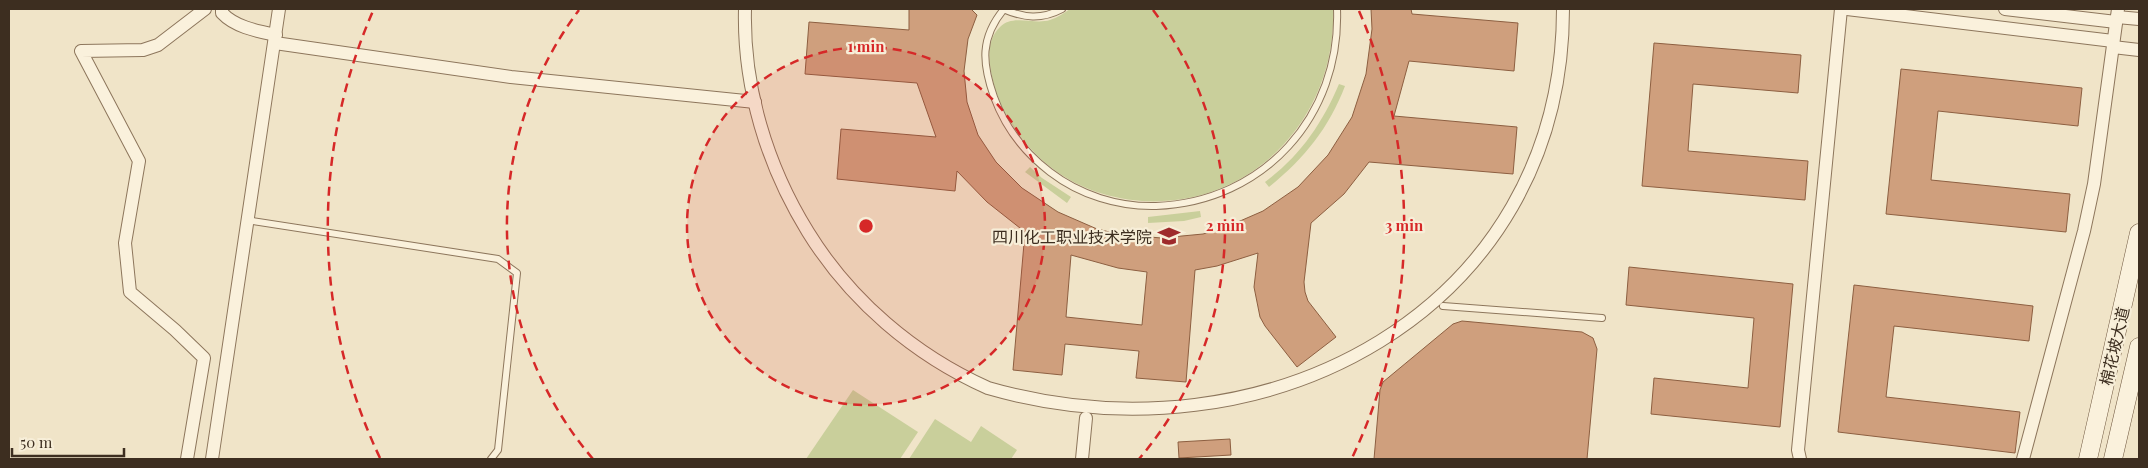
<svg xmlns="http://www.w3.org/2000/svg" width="2148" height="468" viewBox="0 0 2148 468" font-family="'Playfair Display','Noto Sans SC',serif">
<rect width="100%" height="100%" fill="#f0e4c8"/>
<g fill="#c9cf9b">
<path d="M1070,9H1333C1337,117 1252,208 1142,201C1104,198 1070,185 1042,160C1019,139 1000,111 993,81C989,64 985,41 1000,27C1013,14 1034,25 1050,20C1057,18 1064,13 1070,9Z"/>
<path d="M1339,84L1345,86C1329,128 1304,159 1269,187L1265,182C1300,156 1322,124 1339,84Z"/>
<polygon points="1030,167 1042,178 1071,197 1067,203 1025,172"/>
<polygon points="1200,211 1201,217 1184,221 1148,223 1148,217"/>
<polygon points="853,390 918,432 900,459 806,459"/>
<polygon points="935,419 971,442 981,426 1017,450 1011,459 909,459"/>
</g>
<g fill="#cf9f7d" stroke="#8d5f41" fill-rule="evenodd">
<path d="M909,9H971L977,15L968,39L964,71L967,102L978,135L996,162L1022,188L1058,212L1097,229L1118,234L1161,238L1203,234L1224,228L1263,211L1298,187L1328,155L1352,117L1366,74L1372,29L1371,9H1411L1412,14L1518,23L1514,71L1409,61L1394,116L1517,127L1513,174L1369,162L1344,194L1311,223L1304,282L1305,292L1308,301L1336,337L1297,367L1265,326L1260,317L1254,287L1258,253L1217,266L1195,270L1186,382L1136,378L1139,351L1065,344L1062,375L1013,370L1025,232L987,202L957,171L955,191L837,179L841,129L936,137L917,83L805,74L809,22L909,30ZM1071,255L1118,268L1147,272L1142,325L1066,317Z"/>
<polygon points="1654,43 1801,55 1798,93 1693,84 1688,151 1808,161 1805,200 1642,186"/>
<polygon points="1901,69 2082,88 2078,126 1938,111 1931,180 2070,194 2066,232 1886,214"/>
<polygon points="1629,267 1793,284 1780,427 1651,414 1654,378 1748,388 1754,318 1626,305"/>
<polygon points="1854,285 2033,306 2029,341 1894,326 1886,397 2020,412 2015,453 1838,432"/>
<polygon points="1462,321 1582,332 1593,338 1597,349 1587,459 1374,459 1380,390 1383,382 1453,324"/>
<polygon points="1230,439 1231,455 1179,458 1178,442"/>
</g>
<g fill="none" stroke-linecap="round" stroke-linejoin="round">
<g stroke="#8d765c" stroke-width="8">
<g id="lane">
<path d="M1003,9C1024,18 1041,20 1062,9"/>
<path d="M1004,9C980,38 982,63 994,97C1005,127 1025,153 1050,172C1080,195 1118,207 1156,206C1264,202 1341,116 1337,9"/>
<polyline points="246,220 498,259 517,273 498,450 491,459"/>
<polyline points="1443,306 1602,318"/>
</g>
</g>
<g stroke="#8d765c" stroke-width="14">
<g id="street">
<path d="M222,9V13C235,27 257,31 276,35"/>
<path d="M745,9C743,87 767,166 808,232C850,300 914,355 988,388C1266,468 1563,310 1563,9"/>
<polyline points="1847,9 2113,41"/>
<polyline points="2005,9 2116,22"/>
<polyline points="2117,17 2139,19"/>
<polyline points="275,43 511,77 755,102"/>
<polyline points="2113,47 2139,50"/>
<polyline points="187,459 204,358 175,330 130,292 125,243 139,161 81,51 143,50 158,45 205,9"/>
<polyline points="212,459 279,9"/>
<polyline points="1082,459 1086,418"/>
<polyline points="1800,459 1798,450 1841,9"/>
<polyline points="2023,459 2084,231 2094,184 2118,9"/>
</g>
</g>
<g stroke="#6f573f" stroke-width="19">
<g id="secondary">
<polyline points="2088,459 2139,233"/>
<polyline points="2113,459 2139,347"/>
</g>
</g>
<use href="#lane" stroke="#faf1dc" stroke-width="6"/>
<use href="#street" stroke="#faf1dc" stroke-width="12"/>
<use href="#secondary" stroke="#faf1dc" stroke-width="18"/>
</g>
<circle cx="866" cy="226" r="179" fill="#d62828" fill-opacity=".12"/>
<g fill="none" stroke="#d62828" stroke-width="2.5" stroke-dasharray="9 6">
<circle cx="866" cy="226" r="179"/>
<path d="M593 459A359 359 0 0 1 579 10M1153 10A359 359 0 0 1 1139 459"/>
<path d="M380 458A538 538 0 0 1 373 11M1359 11A538 538 0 0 1 1352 458"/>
</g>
<defs>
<g id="university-bare" transform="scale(1.725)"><path d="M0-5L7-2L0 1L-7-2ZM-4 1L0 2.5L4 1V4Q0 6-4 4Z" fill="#9e2a2b" stroke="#f7eed8" stroke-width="2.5" paint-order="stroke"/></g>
</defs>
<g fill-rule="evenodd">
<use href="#university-bare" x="1169" y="236"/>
</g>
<g text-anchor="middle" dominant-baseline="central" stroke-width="4.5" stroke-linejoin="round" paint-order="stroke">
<g font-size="16" fill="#3d2e20" stroke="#f7eed8" text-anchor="end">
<text x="1152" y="236">四川化工职业技术学院</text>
</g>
<g font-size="16" fill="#3d2e20" stroke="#f7eed8">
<text transform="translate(2114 346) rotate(-77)">棉花坡大道</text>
</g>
</g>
<circle cx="866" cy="226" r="8" fill="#d62828" stroke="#f7eed8" stroke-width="2.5"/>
<g font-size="15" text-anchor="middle" font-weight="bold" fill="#d62828" stroke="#f7eed8" stroke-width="4.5" stroke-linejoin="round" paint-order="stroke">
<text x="866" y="52">1 min</text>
<text x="1225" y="231">2 min</text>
<text x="1404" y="231">3 min</text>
</g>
<rect width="2148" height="468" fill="none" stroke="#3d2e20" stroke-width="20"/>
<path d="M12 448v8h112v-8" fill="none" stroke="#3d2e20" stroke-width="2.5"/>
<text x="20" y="448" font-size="15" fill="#3d2e20" stroke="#f7eed8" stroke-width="4" paint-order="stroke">50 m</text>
</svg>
